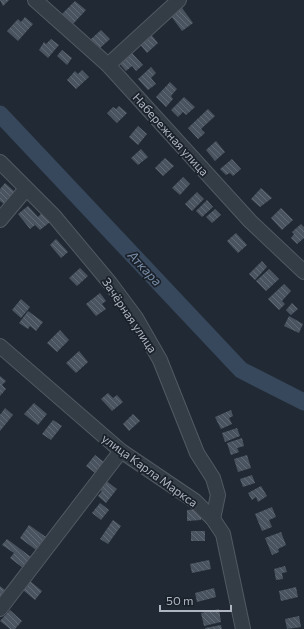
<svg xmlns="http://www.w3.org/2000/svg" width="304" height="629" viewBox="0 0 304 629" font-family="Commissioner,sans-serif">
<defs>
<pattern id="building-back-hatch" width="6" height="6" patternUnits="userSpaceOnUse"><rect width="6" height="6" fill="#4a5460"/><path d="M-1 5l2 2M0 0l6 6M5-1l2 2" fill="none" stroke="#626a75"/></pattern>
</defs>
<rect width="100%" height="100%" fill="#212a34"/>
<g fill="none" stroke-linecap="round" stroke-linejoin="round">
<polyline stroke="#38485c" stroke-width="17" points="0,114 241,370 304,402"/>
</g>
<g fill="url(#building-back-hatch)">
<polygon points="0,0 9,0 3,6"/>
<polygon points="75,1 86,10 73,24 62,14"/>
<polygon points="182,8 193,23 182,31 171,16"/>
<polygon points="25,17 33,24 18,41 7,31 18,19 21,22"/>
<polygon points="101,30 110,39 99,49 90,40"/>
<polygon points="149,32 158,43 147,53 138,42"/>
<polygon points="51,39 59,45 48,58 39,50 44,42 46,44"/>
<polygon points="62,50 72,58 67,65 57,56"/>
<polygon points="131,52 143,65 136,71 132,66 126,71 119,63"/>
<polygon points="151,67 156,73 151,78 156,84 148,90 138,79"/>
<polygon points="82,70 89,77 76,89 67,80 75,71 78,74"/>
<polygon points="170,82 177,89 171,96 173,99 166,107 156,97"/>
<polygon points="184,97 195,107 186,115 183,112 178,117 171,110"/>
<polygon points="119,106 127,113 117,123 107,113 113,107 116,109"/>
<polygon points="208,109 215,116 201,129 205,133 198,139 188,128"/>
<polygon points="138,126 147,134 138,145 129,137"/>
<polygon points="216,141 225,152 215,161 206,150"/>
<polygon points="141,149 148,157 138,165 131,158"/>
<polygon points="165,158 174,166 163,176 155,168"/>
<polygon points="232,159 241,169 233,176 230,173 226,175 220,169"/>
<polygon points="183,177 190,184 180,195 172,188"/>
<polygon points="5,183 15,192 4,204 0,201 0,189"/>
<polygon points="261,188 272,198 260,207 251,199"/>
<polygon points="197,192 204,199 192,211 185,204"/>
<polygon points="207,200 213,207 202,217 196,211"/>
<polygon points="28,206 38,217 42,213 50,222 40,230 35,225 30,229 18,214"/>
<polygon points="281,208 293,220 282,230 271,218"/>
<polygon points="215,209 221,215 212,223 206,217"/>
<polygon points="301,224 304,227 304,238 297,244 291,238 294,234 292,232"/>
<polygon points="236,233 247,245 238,253 227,241"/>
<polygon points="56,239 68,252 61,258 50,245"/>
<polygon points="262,261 267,267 255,280 249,274"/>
<polygon points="80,268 88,276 77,286 69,278"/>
<polygon points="269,269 279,279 266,291 256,281"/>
<polygon points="284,284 291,291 282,301 285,304 279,310 268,299"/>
<polygon points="100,293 106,301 102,304 106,309 96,316 86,304"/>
<polygon points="21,299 30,307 21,318 12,310"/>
<polygon points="292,303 298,309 291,315 286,310"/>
<polygon points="28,311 43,322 36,331 30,326 28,329 19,323"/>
<polygon points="289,316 303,324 299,333 284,326"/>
<polygon points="60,330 69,340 57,352 47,343"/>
<polygon points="79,351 88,362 76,373 66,363"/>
<polygon points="0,376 6,381 2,385 6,389 0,396"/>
<polygon points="108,393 113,398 117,395 123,402 112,411 101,399"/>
<polygon points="34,403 47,414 38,425 24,414"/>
<polygon points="5,408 13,415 0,431 0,415"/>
<polygon points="231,410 233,416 229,418 232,424 221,429 215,417"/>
<polygon points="133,414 140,421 129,431 123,424"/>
<polygon points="53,420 62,426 51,440 42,434"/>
<polygon points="237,428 240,436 225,442 222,433"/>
<polygon points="242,438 244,446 237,448 239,452 231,455 227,443"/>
<polygon points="95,455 104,462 95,473 86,466"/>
<polygon points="247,455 251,468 238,472 234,459"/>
<polygon points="252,475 255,483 243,487 240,479"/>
<polygon points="105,480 117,489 106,503 98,496 102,491 98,489"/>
<polygon points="261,486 267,496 258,502 256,497 252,500 248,493"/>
<polygon points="100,503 109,510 101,520 92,513"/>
<polygon points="272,507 276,517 269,520 272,527 262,531 255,514"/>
<polygon points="201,509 201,520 187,521 187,510"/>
<polygon points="113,520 121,526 108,544 100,539"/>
<polygon points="29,525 46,537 36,550 20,538"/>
<rect x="191" y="531" width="14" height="10"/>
<polygon points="281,532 286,545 278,549 279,552 272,555 265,538"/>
<polygon points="7,539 31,557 23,568 10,558 14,553 2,545"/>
<polygon points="209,560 211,569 192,573 190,564"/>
<polygon points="285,566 287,572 282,573 283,579 276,580 274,569"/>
<polygon points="30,581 42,591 35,600 23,590"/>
<polygon points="0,586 5,590 0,596"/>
<polygon points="296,587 298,597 281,601 279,591"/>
<polygon points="214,588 216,597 197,602 195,593"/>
<polygon points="219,609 221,622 204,626 201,613"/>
<polygon points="10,610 22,621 15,629 10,629 0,621"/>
<polygon points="299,616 301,627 287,629 285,619"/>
<polygon points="221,625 222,629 205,629 205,628"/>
</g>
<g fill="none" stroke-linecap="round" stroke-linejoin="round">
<g stroke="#525963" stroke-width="16">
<g id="minor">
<polyline points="35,0 108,65 250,221 304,272"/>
<polyline points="108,65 179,0"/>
<polyline points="0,162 54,216 110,283 136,318 160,360 197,453 213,478 218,495 213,519"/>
<polyline points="0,220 26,189"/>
<polyline points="0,346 121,451 195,501 213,519 223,534 243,629"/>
<polyline points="0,609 121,451"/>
</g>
</g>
<use href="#minor" stroke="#343c45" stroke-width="14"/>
</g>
<g text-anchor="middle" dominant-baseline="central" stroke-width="3.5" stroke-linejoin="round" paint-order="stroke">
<g font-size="12" fill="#afb6c2" stroke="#1a212a">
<text transform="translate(171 134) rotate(48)">Набережная улица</text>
<text transform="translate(130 315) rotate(56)">Зачёрная улица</text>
<text transform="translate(150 470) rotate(36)">улица Карла Маркса</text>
</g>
<g font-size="13" font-style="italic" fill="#798ea8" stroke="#1a212a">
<text transform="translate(145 268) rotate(47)">Аткара</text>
</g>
</g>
<path d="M160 605v6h71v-6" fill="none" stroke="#afb6c2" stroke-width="2"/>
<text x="166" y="605" font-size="12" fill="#afb6c2" stroke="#1a212a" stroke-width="3" paint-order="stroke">50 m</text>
</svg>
